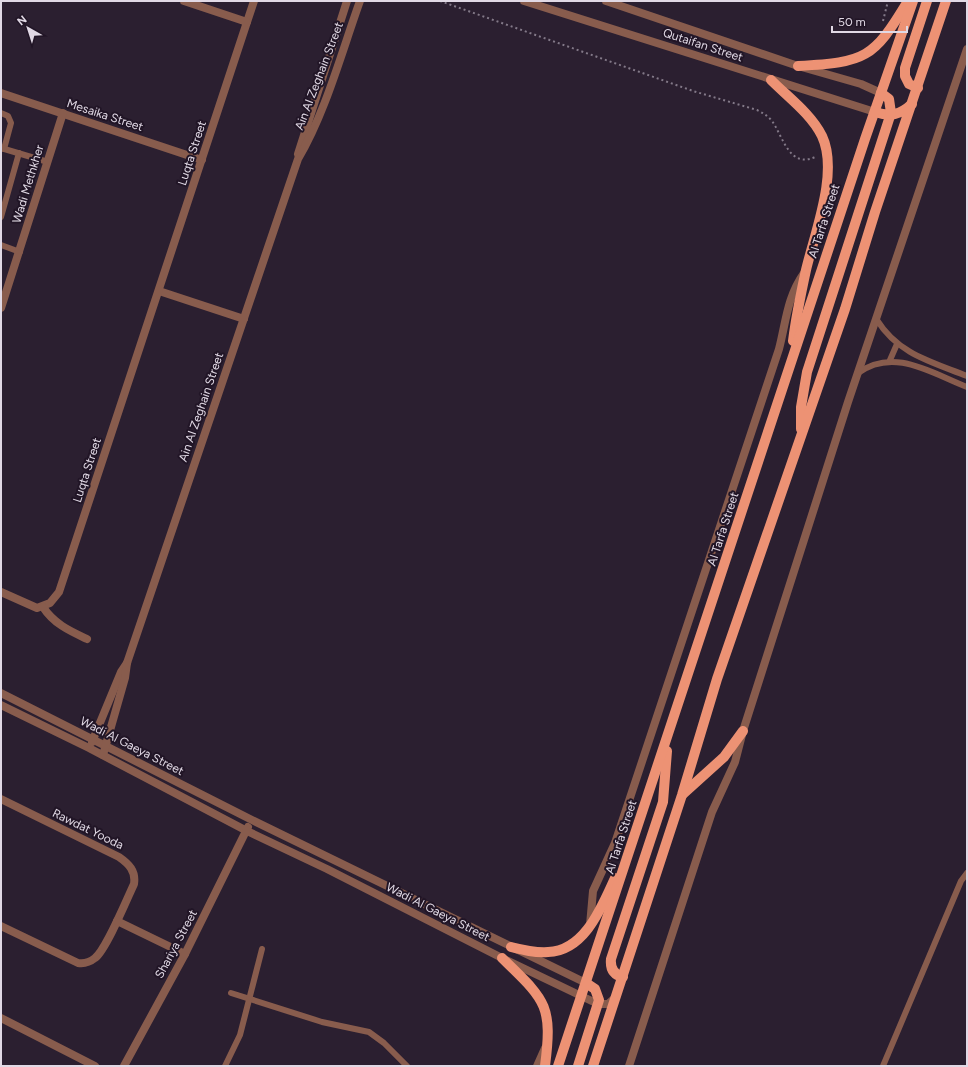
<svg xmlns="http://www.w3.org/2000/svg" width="968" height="1067" viewBox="0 0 968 1067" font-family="Figtree,sans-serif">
<rect width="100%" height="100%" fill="#2b1f30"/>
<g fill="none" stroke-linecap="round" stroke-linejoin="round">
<g stroke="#837988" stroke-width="2" stroke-dasharray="2 3" stroke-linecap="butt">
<path d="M440,1L693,91L757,110C763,113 768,116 772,121C783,136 789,169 815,157"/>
<polyline points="883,21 888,1"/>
</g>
<g stroke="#885c4d" stroke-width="6">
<polyline points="1,113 8,116 11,123 4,149"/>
<polyline points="1,148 48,162"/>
<polyline points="1,217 19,153"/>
<polyline points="1,245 20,252"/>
<path d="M877,320C898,354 932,362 967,376"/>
<polyline points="890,360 897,344"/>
<path d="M858,373C894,347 931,373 967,387"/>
<polyline points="231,993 322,1022 369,1032 384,1043 407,1066"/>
<polyline points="225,1066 240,1035 262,949"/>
<polyline points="883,1066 961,881 967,873"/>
</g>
<g stroke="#885c4d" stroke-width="8">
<polyline points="247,22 254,1"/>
<polyline points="1,93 202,160"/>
<polyline points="298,154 347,1"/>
<polyline points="159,291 244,319"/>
<polyline points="1,308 63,113"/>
<polyline points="1,592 37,608 50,603 59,592 247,22 184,1"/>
<path d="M43,607C54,624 70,631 87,639"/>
<polyline points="1,693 252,820 586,983"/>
<polyline points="1,705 89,748 247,831 327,869 502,958 598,1004 608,1004 616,997"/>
<polyline points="92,742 121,672 127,663"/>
<path d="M103,755L125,678L127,663L298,159C325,114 342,51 360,1"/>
<path d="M1,799L119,857C129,864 136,871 134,884C127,899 106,950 95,958C90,962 84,964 78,963L1,926"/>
<polyline points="117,921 185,954"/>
<path d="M590,925L593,891L615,843L779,349C786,322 787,297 804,273"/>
<polyline points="1,1018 95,1066"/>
<polyline points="124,1066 185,954 248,827"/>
<polyline points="537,1066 545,1048"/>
<polyline points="629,1066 712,812 735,762 743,731 848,402 967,49"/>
</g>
<g stroke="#885c4d" stroke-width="8">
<polyline points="524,1 875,112"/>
<polyline points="606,1 798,66 861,84 881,93"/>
</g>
<g stroke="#ed9274" stroke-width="10">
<path d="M798,66C866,62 873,59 908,1"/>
<path d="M771,80C789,98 811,114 822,136C839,172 815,232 806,270C801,293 796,317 793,341"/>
<polyline points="918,88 909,84 905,76 905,68 927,1"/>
<path d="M875,112C890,117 900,115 912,104"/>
<polyline points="801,429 801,407 807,372 891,113 889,99 881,93"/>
<polyline points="683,794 724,757 743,731"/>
<path d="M511,947C523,950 535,953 548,952C585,951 602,906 615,878"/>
<path d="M502,958C545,1000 553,1004 545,1066"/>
<path d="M623,977C614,975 610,969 611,959L663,802L667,751"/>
<polyline points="558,1066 865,139 913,1"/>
<polyline points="578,1066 599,1000 595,989 586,983"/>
<polyline points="593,1066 682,795 717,679 845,309 875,212 946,1"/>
</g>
</g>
<g text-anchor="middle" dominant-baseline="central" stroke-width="4" stroke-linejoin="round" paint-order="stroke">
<g font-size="12" fill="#e1d9e5" stroke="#211526">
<text transform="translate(703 45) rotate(18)">Qutaifan Street</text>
<text transform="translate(319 76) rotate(-69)">Ain Al Zeghain Street</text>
<text transform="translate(105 115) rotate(18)">Mesaika Street</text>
<text transform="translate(192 153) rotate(-72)">Luqta Street</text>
<text transform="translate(28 184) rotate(-73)">Wadi Methkher</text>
<text transform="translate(824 221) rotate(-72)">Al Tarfa Street</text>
<text transform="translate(201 407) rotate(-71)">Ain Al Zeghain Street</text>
<text transform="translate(87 470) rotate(-72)">Luqta Street</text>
<text transform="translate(723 529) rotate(-72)">Al Tarfa Street</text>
<text transform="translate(132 746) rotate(27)">Wadi Al Gaeya Street</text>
<text transform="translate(88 829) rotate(26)">Rawdat Yooda</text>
<text transform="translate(621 837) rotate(-72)">Al Tarfa Street</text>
<text transform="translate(438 912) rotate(27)">Wadi Al Gaeya Street</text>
<text transform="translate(176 944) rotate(-62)">Shariya Street</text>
</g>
</g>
<rect width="968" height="1067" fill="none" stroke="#e1d9e5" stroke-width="4"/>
<g transform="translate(28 28) rotate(321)" stroke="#211526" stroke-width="3" paint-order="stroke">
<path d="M0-3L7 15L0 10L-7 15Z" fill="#e1d9e5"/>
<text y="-6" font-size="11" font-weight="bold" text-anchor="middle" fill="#e1d9e5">N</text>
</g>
<path d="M832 26v6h75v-6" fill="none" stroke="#e1d9e5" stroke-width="2"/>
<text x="838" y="26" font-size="12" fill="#e1d9e5" stroke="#211526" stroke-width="3" paint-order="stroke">50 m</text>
</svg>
